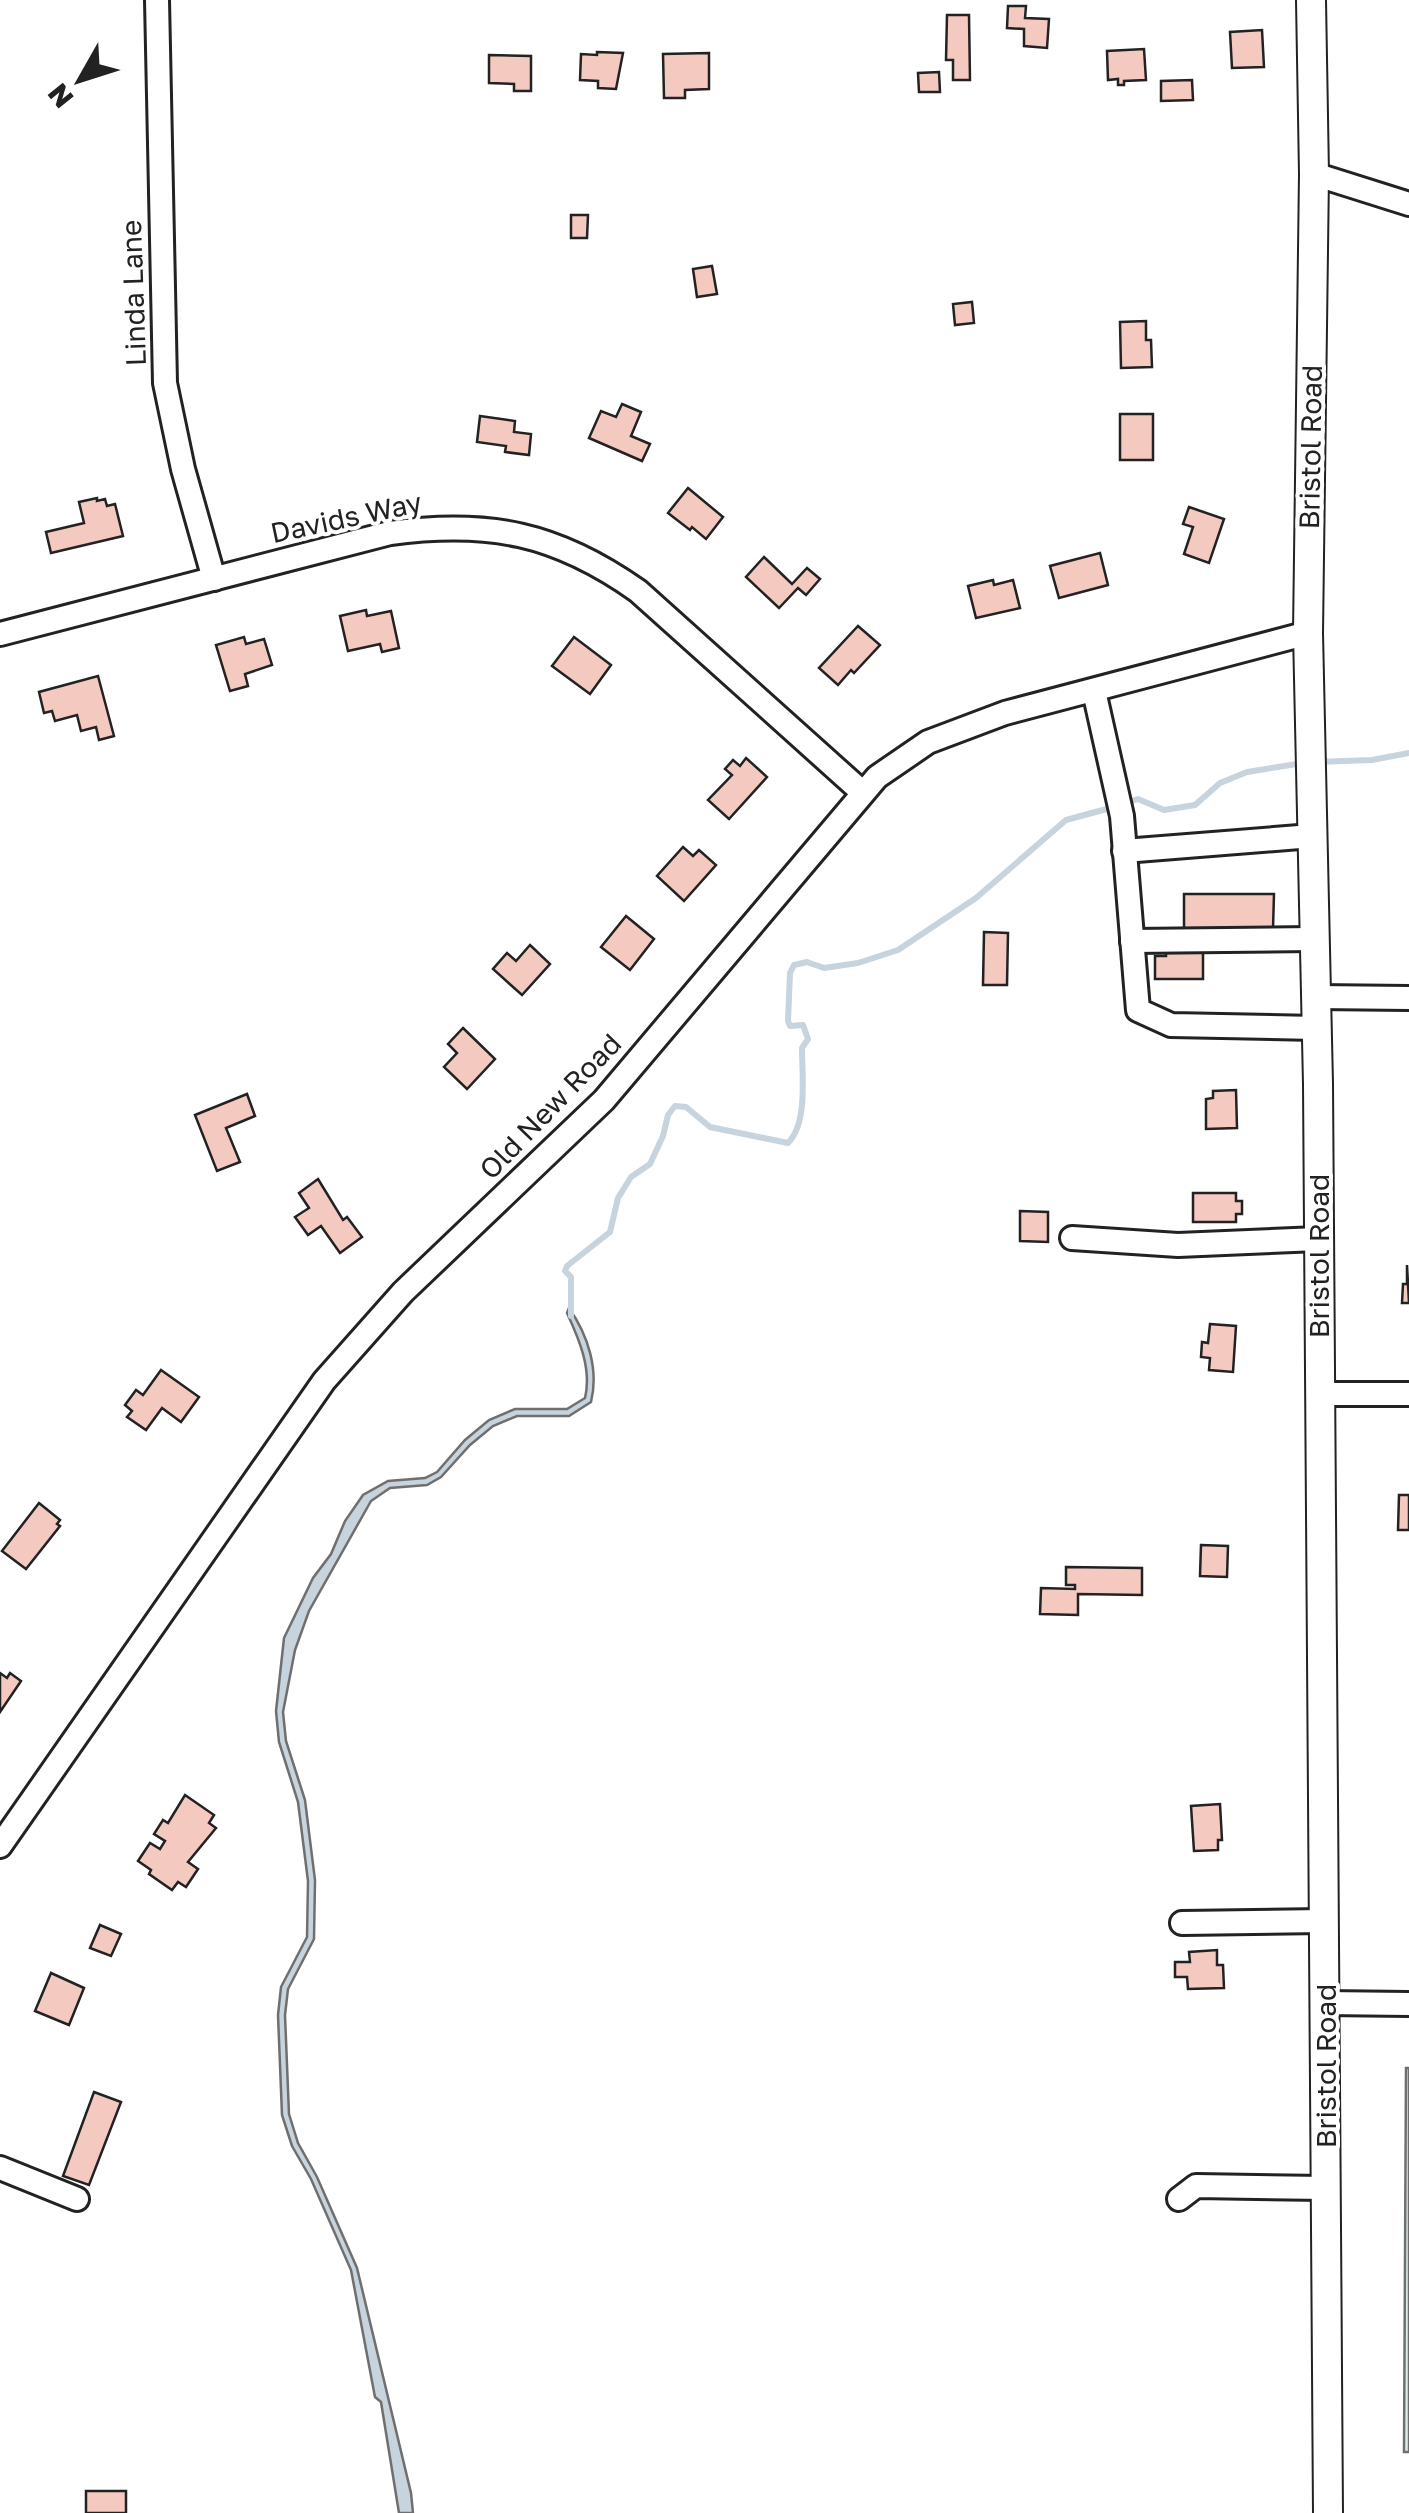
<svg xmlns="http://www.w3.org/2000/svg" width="1409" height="2513" viewBox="0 0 1409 2513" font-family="'Golos Text',sans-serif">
<rect width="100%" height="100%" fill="#fff"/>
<polygon fill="#e0efe3" stroke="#6f6f6f" stroke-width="2.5" points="1406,2068 1409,2068 1409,2452 1404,2452"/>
<path fill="#c7d3dd" stroke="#6f6f6f" stroke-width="2.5" d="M569,1308C588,1335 599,1370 591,1402L569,1416H517L493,1426L470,1445L441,1477L427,1485L390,1488L371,1501L309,1611L295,1650L283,1712L286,1741L305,1800L315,1880L314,1939L288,1989L285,2015L289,2114L298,2143L317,2177L357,2268L411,2493L413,2513H399L381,2402L375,2397L351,2270L311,2179L292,2146L282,2115L278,2015L281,1987L307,1937L308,1881L298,1802L279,1742L276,1711L284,1638L313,1578L331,1554L345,1521L363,1495L388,1481L425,1478L437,1472L465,1440L489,1420L515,1409H567L585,1398C592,1369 579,1339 567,1313Z"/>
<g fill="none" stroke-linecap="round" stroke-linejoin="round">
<g stroke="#c7d3dd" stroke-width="6">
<polyline points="1316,762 1372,760 1409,753"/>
<polyline points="1125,803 1138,799 1164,810 1195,805 1220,783 1247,772 1303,763"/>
<path d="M571,1316V1277L565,1271L567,1266L610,1232L618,1198L631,1177L650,1164L663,1136L668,1115L675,1106L686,1107L710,1127L788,1143C808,1123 802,1075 802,1048L808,1039L803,1025L790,1026L788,1021L790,973L794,965L807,962L824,968L858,963L898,950L976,898L1066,820L1114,807"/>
</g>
</g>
<g fill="#f3c9c0" stroke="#222" stroke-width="2.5">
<polygon points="1008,6 1026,6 1025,18 1049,19 1047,48 1024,46 1024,29 1007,28"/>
<polygon points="947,15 969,15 970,80 953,80 953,60 946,60"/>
<polygon points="1262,30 1264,67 1232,68 1230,32"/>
<polygon points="1144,49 1146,80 1124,81 1124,85 1118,85 1118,79 1108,80 1107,51"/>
<polygon points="597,52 623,53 616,89 598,88 598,81 580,80 581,54 597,55"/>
<polygon points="709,53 709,89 685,90 685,98 664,98 663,54"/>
<polygon points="489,55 531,56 531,91 514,91 514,84 489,83"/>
<polygon points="939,72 940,92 919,92 918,73"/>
<polygon points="1192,80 1193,100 1161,101 1161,81"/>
<polygon points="571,215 588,215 587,238 571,238"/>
<polygon points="712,266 717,294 697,297 693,269"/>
<polygon points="972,302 974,323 955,325 953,304"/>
<polygon points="1146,321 1146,340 1151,340 1152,367 1121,368 1120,322"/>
<polygon points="622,404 641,412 631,436 650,444 642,461 589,438 601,411 616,417"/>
<rect x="1120" y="414" width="33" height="46"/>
<polygon points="480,416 515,421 514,432 531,434 529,455 505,452 506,446 477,442"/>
<polygon points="688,488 723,517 706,539 692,527 690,530 668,513"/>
<polygon points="97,498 97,501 105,499 107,506 115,504 123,536 51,553 46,532 84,523 79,502"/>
<polygon points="1189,507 1224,519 1209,563 1184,554 1193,527 1183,524"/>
<polygon points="1100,553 1108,585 1059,598 1050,566"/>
<polygon points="764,557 792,584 807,568 820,579 806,595 798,588 779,608 746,577"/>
<polygon points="993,580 994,585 1013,580 1020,608 976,618 968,586"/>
<polygon points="366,610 367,616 391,611 399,648 382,652 380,644 348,651 340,616"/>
<polygon points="858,626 880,645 854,673 851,670 838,685 819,668"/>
<polygon points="244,637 246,644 264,639 272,665 245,674 248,686 230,691 216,645"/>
<polygon points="574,637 611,665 590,694 552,666"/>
<polygon points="98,676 114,736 99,740 96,727 81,731 77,715 55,721 52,711 44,713 39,692"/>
<polygon points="746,758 767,777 729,819 708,800 732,775 725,769 733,760 740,766"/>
<polygon points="683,847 693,856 699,850 716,865 684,901 657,876"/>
<polygon points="1184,894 1274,894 1273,929 1184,929"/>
<polygon points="626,916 654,939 630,970 601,947"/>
<polygon points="984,932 1008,933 1007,985 983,985"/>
<polygon points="530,945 550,964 522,995 493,969 507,953 516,961"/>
<polygon points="1166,949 1203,949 1203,979 1155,979 1155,956 1166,956"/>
<polygon points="463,1028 495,1059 467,1089 444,1067 457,1053 448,1044"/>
<polygon points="1236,1090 1237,1128 1206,1129 1206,1099 1213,1098 1213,1091"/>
<polygon points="247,1094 255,1116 226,1128 240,1162 217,1171 195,1115"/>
<polygon points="318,1179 343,1220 347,1217 362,1237 340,1253 321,1226 308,1235 295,1217 309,1208 299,1193"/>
<polygon points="1193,1193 1236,1193 1236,1201 1242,1201 1242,1214 1236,1214 1236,1222 1193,1222"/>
<polygon points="1020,1211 1048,1212 1048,1242 1020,1241"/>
<polygon points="1407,1265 1409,1303 1402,1303 1403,1284 1407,1284"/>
<polygon points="1210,1324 1236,1326 1233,1372 1209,1370 1210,1358 1201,1357 1202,1342 1208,1343"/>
<polygon points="161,1370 199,1397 181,1422 162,1408 146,1430 127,1417 132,1411 125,1405 136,1390 143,1395"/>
<polygon points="1399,1495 1409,1495 1409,1530 1398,1530"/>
<polygon points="39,1503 60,1520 57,1524 60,1526 26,1569 2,1551"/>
<polygon points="1201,1545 1228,1546 1227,1577 1200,1576"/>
<polygon points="1066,1567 1142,1568 1142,1595 1078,1594 1078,1615 1040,1614 1041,1588 1075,1589 1075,1585 1066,1585"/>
<polygon points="0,1673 7,1678 10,1673 21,1681 0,1712"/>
<polygon points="185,1795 214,1815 209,1823 216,1828 188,1862 198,1869 186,1887 178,1882 172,1890 149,1874 151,1870 138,1861 150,1843 160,1849 165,1841 154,1834 163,1820 168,1823"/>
<polygon points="1220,1804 1222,1840 1218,1840 1218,1850 1194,1851 1191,1806"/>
<polygon points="100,1925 121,1934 111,1956 90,1948"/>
<polygon points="1217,1950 1217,1965 1223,1965 1224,1988 1188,1989 1187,1977 1175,1977 1175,1962 1190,1962 1189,1952"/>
<polygon points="51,1973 84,1988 69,2025 35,2011"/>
<polygon points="94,2092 121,2102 89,2185 63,2176"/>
<rect x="86" y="2491" width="40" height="22"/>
</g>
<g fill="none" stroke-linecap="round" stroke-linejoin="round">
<g stroke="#222" stroke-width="28">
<g id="minor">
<polyline points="157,0 165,383 183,469 214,579"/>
<polyline points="1314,174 1409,204"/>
<path d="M0,634L390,533C489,520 556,533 638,591L862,792"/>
<polyline points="1094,691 1122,816 1138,1010 1171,1025 1316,1028"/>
<polyline points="1124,851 1312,836"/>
<polyline points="1132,941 1314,939"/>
<polyline points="1316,997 1409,998"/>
<polyline points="1072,1238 1178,1245 1318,1239"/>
<polyline points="1319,1394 1409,1394"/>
<polyline points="0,1846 324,1381 403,1292 604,1100 877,777 928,742 1005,713 1308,633"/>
<polyline points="1182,1923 1324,1921"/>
<polyline points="1324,2003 1409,2004"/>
<polyline points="0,2168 77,2199"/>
<polyline points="1179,2199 1196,2186 1325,2188"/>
</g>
</g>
<g stroke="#222" stroke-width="32">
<polyline id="major" points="1311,0 1314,174 1308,633 1318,1084 1328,2513"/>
</g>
<use href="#minor" stroke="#fff" stroke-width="22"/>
<use href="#major" stroke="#fff" stroke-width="28"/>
</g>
<g text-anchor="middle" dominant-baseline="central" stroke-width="8" stroke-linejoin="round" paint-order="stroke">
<g font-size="28" fill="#222" stroke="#fff">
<text transform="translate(133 293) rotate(-92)">Linda Lane</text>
<text transform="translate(1310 447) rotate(-89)">Bristol Road</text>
<text transform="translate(346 517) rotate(-12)">Davids Way</text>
<text transform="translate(550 1106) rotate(-46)">Old New Road</text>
<text transform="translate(1318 1256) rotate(-90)">Bristol Road</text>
<text transform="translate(1325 2066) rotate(-90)">Bristol Road</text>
</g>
</g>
<g transform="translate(80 80) rotate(231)" stroke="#ffffff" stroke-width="8" paint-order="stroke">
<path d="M0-8L18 38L0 25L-18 38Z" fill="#222222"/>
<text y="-15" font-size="28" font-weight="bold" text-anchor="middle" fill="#222222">N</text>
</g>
</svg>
